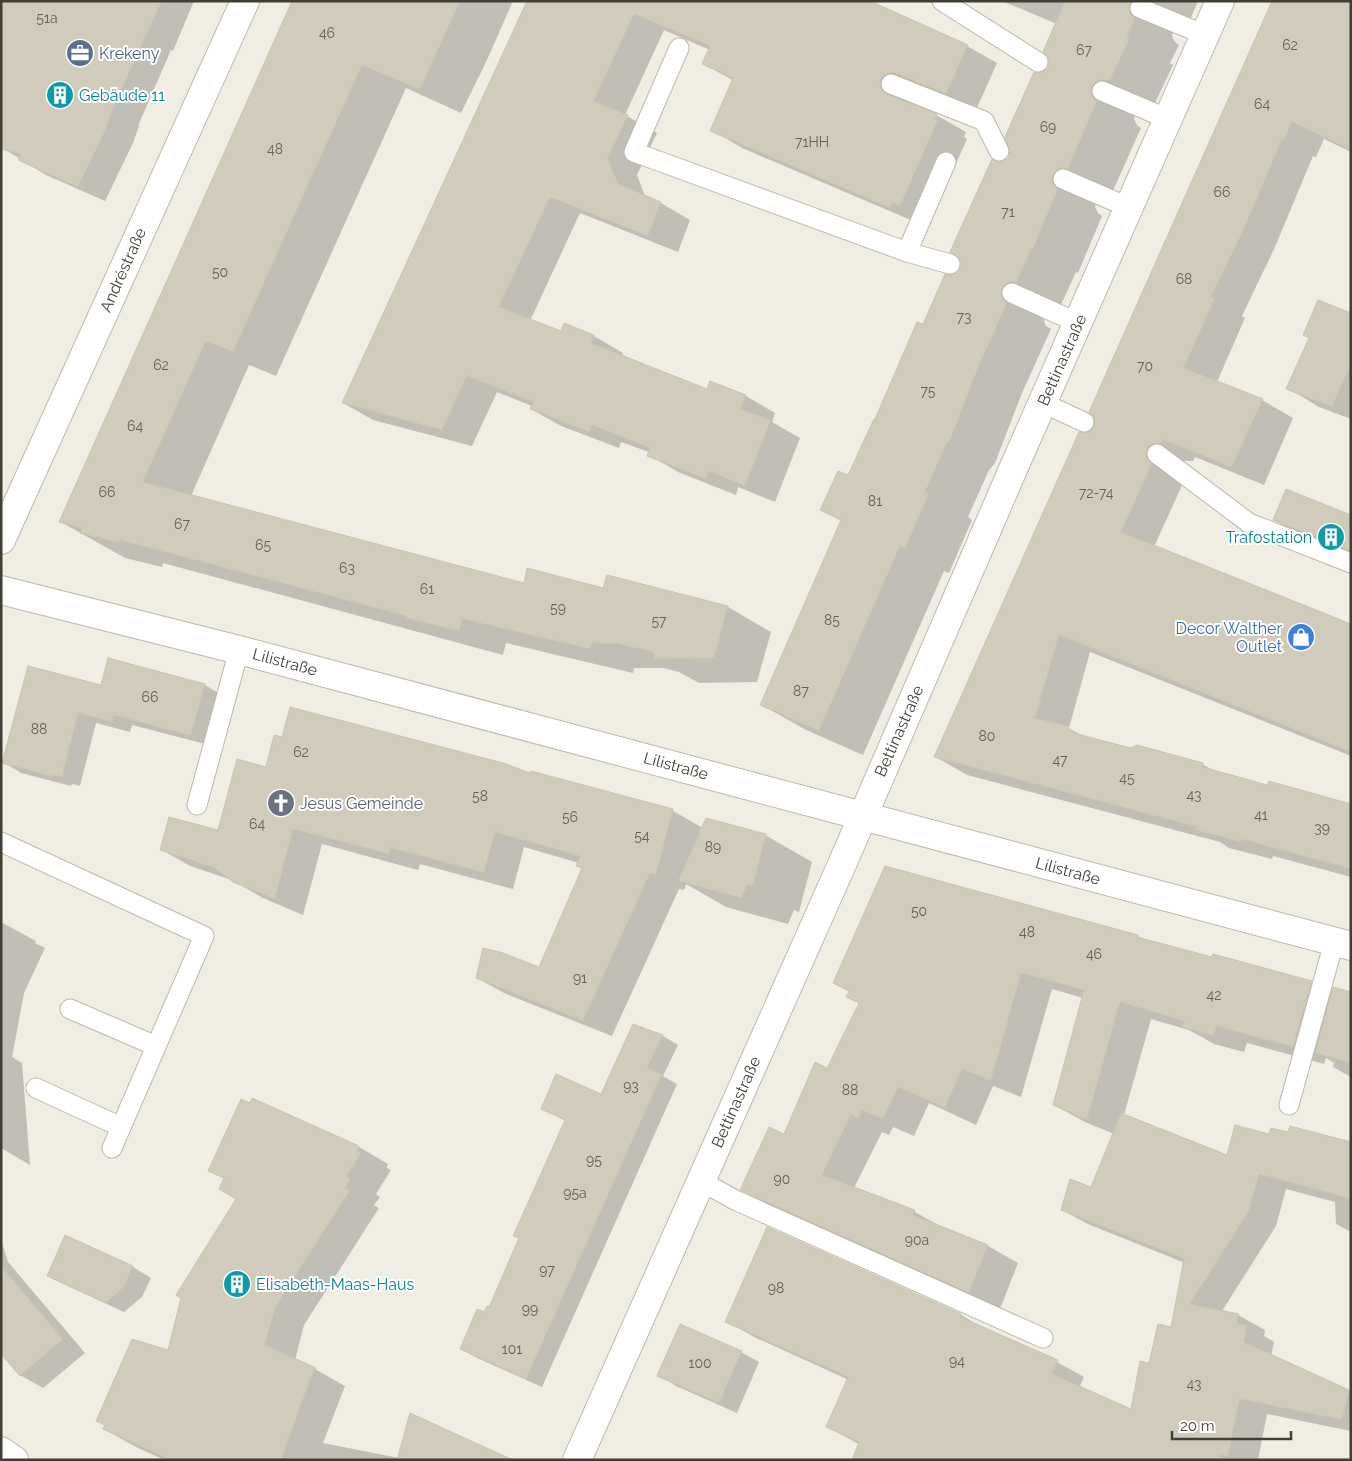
<svg xmlns="http://www.w3.org/2000/svg" width="1352" height="1461" viewBox="0 0 1352 1461" font-family="Raleway,sans-serif">
<rect width="100%" height="100%" fill="#f0eee3"/>
<g fill="#0003">
<polygon points="1,1 194,1 173,51 171,50 138,126 139,126 133,143 105,201 46,175 4,149"/>
<polygon points="293,1 513,1 487,60 461,113 406,88 276,376 249,365 191,496 525,584 604,589 728,607 771,632 757,682 699,683 679,672 663,668 634,668 633,673 506,643 503,655 163,563 162,567 125,558 61,522"/>
<polygon points="529,1 967,46 997,63 976,110 910,97 909,104 936,115 966,132 964,137 967,139 930,222 920,224 742,148 712,130 734,81 704,64 710,50 664,30 625,115 657,133 637,175 645,196 661,203 690,220 678,252 580,213 530,321 561,333 594,336 623,353 622,356 708,391 711,382 746,396 775,413 772,422 800,438 775,502 738,487 736,495 678,472 649,455 649,452 621,442 619,448 561,426 531,409 532,406 497,392 472,446 373,420 343,403"/>
<polygon points="1002,1 1198,1 1189,22 1173,29 1172,36 1175,42 1179,45 1170,63 1173,65 1154,105 1135,112 1134,119 1137,125 1141,128 1112,193 1097,199 1095,207 1098,213 1102,216 1078,273 1076,272 1060,307 1045,314 1044,321 1046,326 1051,329 1022,393 995,463 989,470 968,517 972,520 949,573 944,571 863,755 806,730 762,705 842,521 821,509 849,477 924,326 954,276 959,273 999,164 1005,162 1010,157 1044,73 1049,68 1057,24"/>
<polygon points="1351,1 1351,152 1324,139 1316,157 1313,156 1275,247 1242,316 1245,318 1217,382 1262,400 1293,418 1264,485 1195,457 1193,461 1185,461 1180,465 1183,483 1154,547 1351,625 1351,756 1090,652 1069,728 1084,737 1202,764 1216,772 1235,777 1351,805 1351,877 1273,856 1272,859 1229,848 1220,842 967,775 936,757 1091,432"/>
<polygon points="1351,315 1351,419 1319,407 1288,388"/>
<polygon points="1351,516 1351,553 1292,530 1274,520"/>
<polygon points="109,660 205,685 223,696 209,745 132,725 130,732 96,723 80,786 72,784 71,786 21,773 3,762 101,687"/>
<polygon points="266,769 530,774 532,773 673,811 703,828 765,835 812,862 799,912 794,910 788,924 726,907 686,884 684,890 679,889 612,1036 506,994 477,978 540,969 583,869 578,866 579,863 524,847 513,889 420,864 418,870 322,844 303,915 263,898 232,880 190,866 162,850 219,832"/>
<polygon points="1,922 36,941 35,943 45,948 24,993 12,1057 22,1063 30,1165 1,1148"/>
<polygon points="1137,936 1145,940 1311,982 1332,995 1351,993 1351,1077 1333,1067 1334,1063 1326,1058 1324,1064 1247,1043 1244,1052 1214,1044 1189,1030 1151,1019 1124,1115 1228,1156 1270,1135 1289,1134 1350,1143 1351,1142 1351,1232 1336,1224 1335,1202 1286,1189 1276,1226 1222,1311 1238,1315 1265,1330 1264,1336 1274,1342 1271,1356 1351,1392 1351,1431 1267,1414 1258,1460 854,1460 864,1447 828,1427 849,1380 754,1337 727,1321 961,1315 987,1330 1057,1362 1084,1377 1079,1388 1132,1411 1150,1365 1172,1328 1185,1263 1090,1225 1062,1210 1092,1189 1114,1134 1085,1122 1054,1105 1083,998 1052,989 1021,1097 993,1086 976,1125 929,1103 914,1136 893,1127 889,1135 882,1132 854,1188 915,1212 945,1229 988,1246 1018,1263 1000,1309 772,1207 742,1189 785,1135 828,1069 860,1004 848,997 850,992 834,983"/>
<polygon points="663,1036 678,1045 663,1076 677,1084 542,1387 477,1358 461,1349 490,1309 521,1239 566,1121 542,1108 602,1096"/>
<polygon points="253,1100 359,1147 388,1164 387,1168 391,1170 376,1194 380,1197 374,1205 379,1208 304,1325 295,1360 315,1369 345,1386 323,1443 399,1458 502,1460 164,1460 134,1446 104,1429 168,1351 238,1199 225,1179 210,1171"/>
<polygon points="65,1237 133,1267 151,1278 142,1297 124,1312 66,1285 48,1275"/>
<polygon points="1,1240 8,1262 85,1353 43,1388 20,1375 1,1352"/>
<polygon points="741,1352 759,1362 737,1413 676,1386 659,1375"/>
</g>
<g fill="#d0cbba" stroke="#cac4ae">
<polygon points="1,1 162,1 112,110 113,110 106,126 107,127 78,187 18,160 21,154 1,149"/>
<polygon points="292,1 460,1 420,90 362,65 233,352 206,341 143,482 524,583 527,568 603,588 607,575 728,606 714,658 654,659 653,652 618,644 591,643 590,649 463,619 459,631 406,618 406,616 120,540 119,543 80,533 82,528 59,522"/>
<polygon points="527,1 870,1 968,45 946,94 895,73 889,73 884,76 881,79 880,86 883,91 886,94 937,114 934,119 938,120 900,206 892,203 890,208 710,131 733,78 702,64 710,46 634,14 594,101 628,115 608,158 618,184 661,202 648,236 550,197 499,307 561,331 564,323 594,335 591,343 707,389 710,381 746,395 741,409 771,420 745,486 709,471 706,479 647,456 650,448 592,425 589,432 530,409 533,402 467,376 442,430 342,403"/>
<polygon points="1065,1 1131,1 1129,10 1131,15 1135,18 1127,37 1130,38 1110,80 1100,80 1096,82 1092,86 1091,93 1093,98 1097,101 1068,169 1061,168 1057,170 1053,174 1052,181 1054,186 1058,189 1033,249 1032,248 1016,283 1011,282 1006,284 1002,289 1001,295 1003,299 1007,303 978,368 951,438 946,445 925,492 929,493 905,549 900,546 819,731 760,705 841,520 820,510 838,471 848,475 874,419 875,419 917,322 923,324 945,274 953,275 958,272 961,267 961,262 958,257 950,252 992,159 999,162 1004,161 1009,157 1010,151 1005,137 1034,72 1043,72 1048,68 1049,62 1048,57 1043,52"/>
<polygon points="1272,1 1351,1 1351,150 1292,122 1284,140 1282,139 1244,229 1211,297 1215,298 1184,368 1263,399 1232,467 1163,440 1161,444 1153,444 1148,447 1146,452 1147,458 1152,464 1121,532 1351,624 1351,752 1059,635 1035,718 1067,726 1074,733 1130,748 1137,745 1203,763 1202,767 1235,776 1267,785 1269,781 1351,804 1351,869 1241,839 1241,842 1196,830 1197,827 934,757 1079,432 1085,433 1090,431 1094,426 1095,421 1093,416 1089,412"/>
<polygon points="1318,300 1351,313 1351,364 1332,407 1286,389 1309,338 1303,335"/>
<polygon points="1286,489 1351,515 1351,551 1273,520"/>
<polygon points="108,658 205,684 191,736 114,715 112,722 78,713 62,777 54,775 53,777 2,763 28,666 101,685"/>
<polygon points="290,707 503,763 530,773 531,771 673,809 656,875 650,873 583,1021 476,978 483,948 503,953 539,967 582,868 576,866 580,856 495,832 484,873 391,848 389,854 293,829 275,899 233,882 215,868 160,850 169,817 218,830 237,759 266,767 274,735 282,737"/>
<polygon points="706,818 766,834 753,886 748,884 741,898 678,881"/>
<polygon points="885,866 1138,935 1137,937 1212,957 1213,954 1312,981 1293,1047 1216,1026 1214,1036 1182,1027 1184,1021 1120,1002 1087,1120 1053,1105 1084,990 1021,973 991,1081 962,1069 945,1108 898,1087 883,1119 862,1110 858,1119 851,1115 822,1175 915,1210 913,1215 988,1245 969,1293 740,1190 769,1127 784,1134 815,1062 827,1068 859,1003 846,997 849,991 833,983"/>
<polygon points="1333,987 1351,992 1351,1063 1315,1053"/>
<polygon points="633,1024 663,1035 647,1068 662,1074 526,1379 460,1349 477,1309 484,1312 487,1306 489,1307 519,1238 513,1236 565,1120 541,1109 556,1074 601,1094"/>
<polygon points="252,1098 359,1146 357,1151 362,1152 347,1176 351,1179 345,1188 350,1190 275,1308 265,1345 316,1368 309,1383 281,1460 171,1460 103,1429 105,1425 96,1421 132,1339 168,1350 181,1298 176,1295 236,1199 219,1189 224,1178 208,1171 241,1099 250,1103"/>
<polygon points="1121,1113 1227,1155 1235,1125 1269,1134 1271,1128 1288,1132 1290,1126 1351,1142 1351,1199 1259,1174 1249,1211 1190,1304 1239,1314 1237,1323 1247,1325 1244,1342 1349,1390 1342,1420 1240,1399 1228,1456 1220,1455 1219,1460 852,1460 859,1442 826,1427 848,1377 725,1322 767,1227 961,1314 960,1317 1058,1360 1052,1374 1131,1409 1140,1361 1149,1363 1158,1324 1171,1327 1184,1259 1061,1210 1070,1179 1091,1187"/>
<polygon points="65,1235 133,1266 124,1287 106,1303 47,1276"/>
<polygon points="1,1266 63,1339 20,1376 1,1354"/>
<polygon points="680,1324 742,1351 719,1403 657,1376"/>
<polygon points="410,1413 513,1460 397,1460"/>
</g>
<g fill="none" stroke-linecap="round" stroke-linejoin="round">
<g stroke="#bdb9aa" stroke-width="21">
<g id="lane">
<polyline points="942,1 1038,62"/>
<polyline points="1140,8 1205,35"/>
<polyline points="679,48 634,152 907,252 950,264"/>
<polyline points="891,84 984,121 999,151"/>
<polyline points="1102,91 1168,119"/>
<polyline points="1063,179 1130,208"/>
<polyline points="907,252 946,162"/>
<polyline points="1012,293 1078,323"/>
<polyline points="1043,403 1084,422"/>
<polyline points="1157,454 1249,523 1351,563"/>
<polyline points="197,805 239,650"/>
<polyline points="1,842 204,936 112,1148"/>
<polyline points="70,1009 156,1046"/>
<polyline points="36,1088 121,1127"/>
<polyline points="1289,1105 1334,942"/>
<polyline points="701,1181 735,1200 1043,1338"/>
</g>
</g>
<g stroke="#bdb9aa" stroke-width="30">
<g id="street">
<polyline points="1,540 245,1"/>
<polyline points="1,590 239,650 1351,946"/>
<polyline points="1,1451 14,1460"/>
<polyline points="577,1460 843,862 1014,467 1220,1"/>
</g>
</g>
<use href="#lane" stroke="#fff" stroke-width="19"/>
<use href="#street" stroke="#fff" stroke-width="28"/>
</g>
<defs>
<g id="office-disc" transform="scale(1.4375)"><circle r="9.5" fill="#5c6f8a" stroke="#fff"/><path d="M-6-3h4V-5.5h4V-3h4V5H-6ZM-1-4.5V-3h2v-1.5ZM-6 0V1H6V0Z" fill="#fff"/></g>
<g id="building-disc" transform="scale(1.4375)"><circle r="9.5" fill="#0f9aa8" stroke="#fff"/><path d="M-4-6H4V6H1V3H-1V6H-4ZM-2.5-4.3h1.7v1.8h-1.7ZM.8-4.3h1.7v1.8H.8ZM-2.5-1h1.7V.8h-1.7ZM.8-1h1.7V.8H.8Z" fill="#fff"/></g>
<g id="shop-disc" transform="scale(1.4375)"><circle r="9.5" fill="#3f7fe0" stroke="#fff"/><path d="M-5-2.5h2.3a2.7 3.5 0 0 1 5.4 0H5L5.5 6h-11ZM-1.5-2.5h3a1.5 2.3 0 0 0-3 0Z" fill="#fff"/></g>
<g id="church-disc" transform="scale(1.4375)"><circle r="9.5" fill="#6b7280" stroke="#fff"/><path d="M-1.2-6h2.4v3.5h3.3v2.4h-3.3V6h-2.4V-.1h-3.3v-2.4h3.3Z" fill="#fff"/></g>
</defs>
<g fill-rule="evenodd">
<use href="#office-disc" x="80" y="53"/>
<use href="#building-disc" x="60" y="95"/>
<use href="#building-disc" x="1331" y="537"/>
<use href="#shop-disc" x="1301" y="637"/>
<use href="#church-disc" x="281" y="803"/>
<use href="#building-disc" x="237" y="1284"/>
</g>
<g text-anchor="middle" dominant-baseline="central" stroke-width="4" stroke-linejoin="round" paint-order="stroke">
<g font-size="14" fill="#656156">
<text x="47" y="18">51a</text>
<text x="327" y="33">46</text>
<text x="1290" y="45">62</text>
<text x="1084" y="50">67</text>
<text x="1262" y="104">64</text>
<text x="1048" y="127">69</text>
<text x="812" y="142">71HH</text>
<text x="275" y="149">48</text>
<text x="1222" y="192">66</text>
<text x="1008" y="212">71</text>
<text x="220" y="272">50</text>
<text x="1184" y="279">68</text>
<text x="964" y="317">73</text>
<text x="161" y="365">62</text>
<text x="1145" y="366">70</text>
<text x="928" y="391">75</text>
<text x="135" y="426">64</text>
<text x="107" y="492">66</text>
<text x="1096" y="493">72-74</text>
<text x="875" y="501">81</text>
<text x="182" y="524">67</text>
<text x="263" y="545">65</text>
<text x="347" y="568">63</text>
<text x="427" y="589">61</text>
<text x="558" y="608">59</text>
<text x="832" y="620">85</text>
<text x="659" y="621">57</text>
<text x="801" y="691">87</text>
<text x="150" y="697">66</text>
<text x="39" y="729">88</text>
<text x="987" y="736">80</text>
<text x="301" y="752">62</text>
<text x="1060" y="760">47</text>
<text x="1127" y="778">45</text>
<text x="1194" y="795">43</text>
<text x="480" y="796">58</text>
<text x="1261" y="815">41</text>
<text x="570" y="817">56</text>
<text x="257" y="824">64</text>
<text x="1322" y="828">39</text>
<text x="642" y="836">54</text>
<text x="713" y="847">89</text>
<text x="919" y="911">50</text>
<text x="1027" y="932">48</text>
<text x="1094" y="954">46</text>
<text x="580" y="978">91</text>
<text x="1214" y="995">42</text>
<text x="631" y="1086">93</text>
<text x="850" y="1090">88</text>
<text x="594" y="1160">95</text>
<text x="782" y="1179">90</text>
<text x="575" y="1193">95a</text>
<text x="917" y="1240">90a</text>
<text x="547" y="1270">97</text>
<text x="776" y="1288">98</text>
<text x="530" y="1309">99</text>
<text x="512" y="1349">101</text>
<text x="957" y="1361">94</text>
<text x="700" y="1363">100</text>
<text x="1194" y="1384">43</text>
</g>
<g font-size="16" fill="#4e5e75" stroke="#fff" text-anchor="start">
<text x="99" y="53">Krekeny</text>
</g>
<g font-size="16" fill="#0d838f" stroke="#fff" text-anchor="start">
<text x="79" y="95">Gebäude 11</text>
<text x="1312" y="537" text-anchor="end">Trafostation</text>
<text x="256" y="1284">Elisabeth-Maas-Haus</text>
</g>
<g font-size="16" fill="#413e34" stroke="#fff">
<text transform="translate(123 270) rotate(-66)">Andréstraße</text>
<text transform="translate(1062 360) rotate(-66)">Bettinastraße</text>
<text transform="translate(285 662) rotate(15)">Lilistraße</text>
<text transform="translate(899 731) rotate(-66)">Bettinastraße</text>
<text transform="translate(676 766) rotate(15)">Lilistraße</text>
<text transform="translate(1068 871) rotate(15)">Lilistraße</text>
<text transform="translate(736 1102) rotate(-66)">Bettinastraße</text>
</g>
<g font-size="16" fill="#366cbe" stroke="#fff" text-anchor="end">
<text x="1282" y="628">Decor Walther<tspan x="1282" dy="18">Outlet</tspan></text>
</g>
<g font-size="16" fill="#5b616d" stroke="#fff" text-anchor="start">
<text x="300" y="803">Jesus Gemeinde</text>
</g>
</g>
<rect width="1352" height="1461" fill="none" stroke="#413e34" stroke-width="5"/>
<path d="M1172 1431v8h119v-8" fill="none" stroke="#413e34" stroke-width="2.5"/>
<text x="1180" y="1431" font-size="15" fill="#413e34" stroke="#ffffff" stroke-width="4" paint-order="stroke">20 m</text>
</svg>
